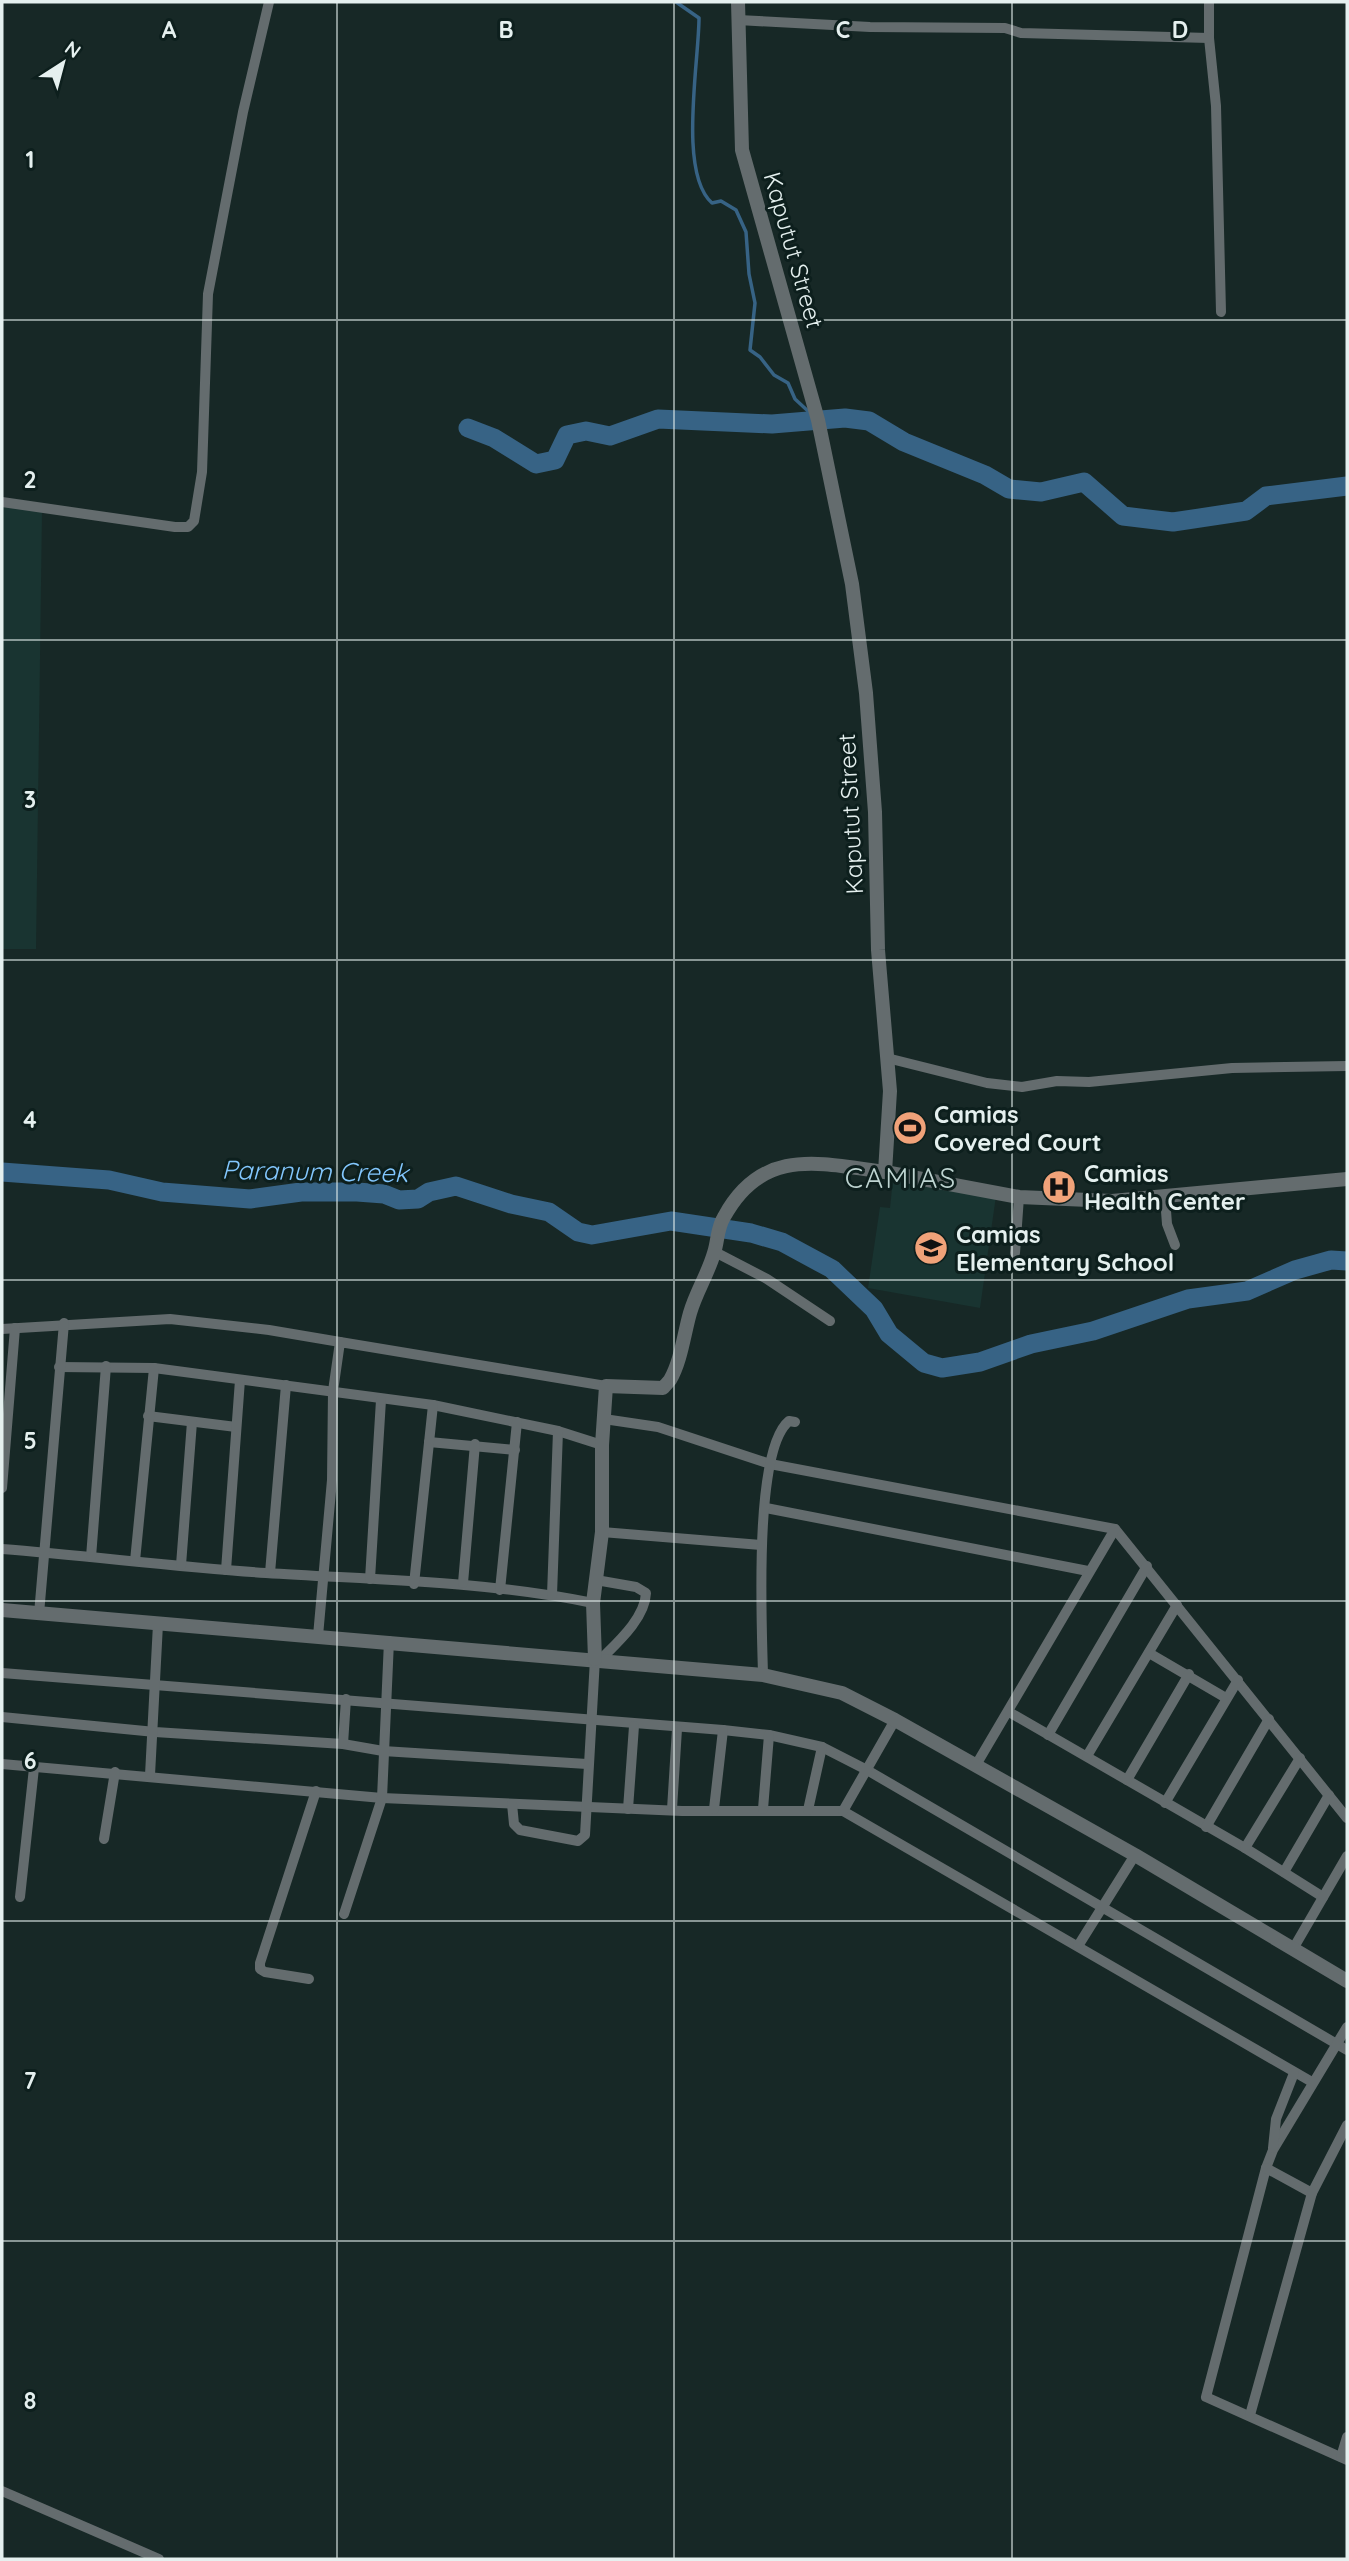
<svg xmlns="http://www.w3.org/2000/svg" width="1349" height="2561" viewBox="0 0 1349 2561" font-family="Quicksand,sans-serif">
<rect width="100%" height="100%" fill="#172826"/>
<g fill="#193431">
<polygon points="2,504 42,511 36,949 2,949"/>
<polygon points="893,1179 996,1196 980,1308 868,1288 880,1207 890,1208"/>
</g>
<g fill="none" stroke-linecap="round" stroke-linejoin="round">
<path stroke="#376385" stroke-width="3.5" d="M676,2L699,18C699,62 678,173 712,203L721,201L736,210L746,232L749,274L755,303L750,350L760,357L774,375L788,383L795,399L809,412"/>
<g stroke="#376385" stroke-width="19">
<polyline points="468,428 494,438 536,464 555,460 567,435 586,431 610,436 658,419 772,424 845,418 869,421 904,442 985,475 1009,489 1041,492 1084,482 1123,516 1173,522 1246,511 1266,496 1347,486"/>
<polyline points="2,1172 109,1180 162,1192 250,1199 301,1192 357,1192 384,1194 399,1200 418,1199 429,1192 456,1186 511,1204 549,1212 578,1232 592,1235 671,1221 751,1233 782,1242 832,1269 874,1309 889,1334 924,1363 942,1368 980,1362 1031,1344 1093,1331 1188,1299 1247,1291 1295,1270 1331,1260 1347,1261"/>
</g>
<g stroke="#646c6e" stroke-width="10">
<polyline points="1209,2 1209,38 1216,106 1221,312"/>
<polyline points="738,20 870,27 1005,28 1021,33 1209,38"/>
<polyline points="2,502 175,527 188,527 194,521 202,472 208,294 243,112 269,2"/>
<polyline points="887,1058 987,1083 1022,1087 1057,1081 1089,1082 1232,1068 1347,1066"/>
<polyline points="1165,1198 1167,1224 1175,1245"/>
<polyline points="715,1252 767,1279 830,1321"/>
<polyline points="1015,1253 1019,1197"/>
<polyline points="2,1329 170,1319 269,1330 340,1342"/>
<polyline points="59,1367 154,1368 433,1405 558,1431 602,1445"/>
<polyline points="148,1416 236,1427"/>
<polyline points="604,1419 658,1427 770,1464 1115,1529 1347,1818"/>
<polyline points="429,1442 515,1450"/>
<polyline points="2,1488 15,1328"/>
<polyline points="766,1508 1088,1571"/>
<polyline points="602,1532 761,1545"/>
<path d="M2,1549C90,1556 178,1567 266,1573C375,1580 486,1581 593,1603"/>
<polyline points="91,1557 106,1366"/>
<polyline points="135,1561 154,1368"/>
<polyline points="181,1565 192,1422"/>
<polyline points="226,1570 240,1380"/>
<polyline points="270,1573 286,1385"/>
<polyline points="370,1579 381,1400"/>
<path d="M596,1580L636,1587L646,1593C645,1618 618,1642 601,1659"/>
<polyline points="463,1583 475,1444"/>
<polyline points="414,1584 433,1405"/>
<polyline points="500,1590 517,1422"/>
<polyline points="552,1595 558,1431"/>
<polyline points="39,1614 64,1323"/>
<polyline points="318,1636 332,1480 333,1391 340,1342 606,1386"/>
<polyline points="1149,1653 1226,1698"/>
<polyline points="2,1673 723,1730 769,1735 822,1747 867,1770 1347,2050"/>
<path d="M763,1675C762,1627 753,1450 789,1421L795,1422"/>
<polyline points="1009,1712 1245,1848 1323,1897"/>
<polyline points="2,1717 155,1732 343,1744 383,1751 587,1764"/>
<polyline points="1048,1735 1147,1566"/>
<polyline points="343,1744 346,1699"/>
<polyline points="1087,1756 1177,1605"/>
<polyline points="2,1764 382,1798 682,1811 843,1811 1312,2082"/>
<polyline points="976,1765 1115,1529"/>
<polyline points="150,1775 158,1624"/>
<polyline points="1127,1780 1189,1674"/>
<polyline points="1165,1803 1238,1680"/>
<polyline points="512,1804 514,1824 520,1830 578,1841 585,1835 595,1659"/>
<polyline points="628,1809 634,1726"/>
<polyline points="672,1809 677,1729"/>
<polyline points="714,1809 723,1730"/>
<polyline points="763,1809 769,1735"/>
<polyline points="808,1810 822,1747"/>
<polyline points="843,1811 895,1720"/>
<polyline points="1206,1827 1269,1719"/>
<polyline points="104,1839 115,1772"/>
<polyline points="1245,1848 1300,1758"/>
<polyline points="1284,1872 1329,1795"/>
<polyline points="20,1897 34,1768"/>
<polyline points="344,1914 382,1798 389,1641"/>
<polyline points="1078,1946 1135,1855"/>
<polyline points="1293,1949 1347,1856"/>
<polyline points="309,1979 265,1972 260,1969 260,1963 316,1791"/>
<polyline points="1347,2027 1273,2150 1266,2168 1206,2397 1347,2460"/>
<polyline points="1273,2148 1276,2119 1294,2073"/>
<polyline points="1266,2168 1312,2193"/>
<polyline points="1250,2415 1312,2193 1347,2125"/>
<polyline points="1341,2457 1347,2437"/>
<polyline points="2,2491 159,2559"/>
</g>
<g stroke="#646c6e" stroke-width="14">
<polyline points="738,2 742,150 818,420 852,584 866,693 875,812 878,950 890,1091 885,1172 1019,1197 1112,1201 1347,1179"/>
<polyline points="2,1610 763,1675 842,1693 895,1720 1135,1855 1347,1981"/>
<path d="M595,1659L593,1603L602,1532V1445L606,1386L663,1388L670,1380C681,1361 684,1334 690,1313C696,1292 708,1274 714,1253C718,1241 717,1228 724,1217C762,1147 818,1163 885,1172"/>
</g>
</g>
<path fill="none" stroke="#e5f0ef" stroke-width="2" stroke-opacity="0.55" d="M337,2V2559M674,2V2559M1012,2V2559M2,320H1347M2,640H1347M2,960H1347M2,1280H1347M2,1601H1347M2,1921H1347M2,2241H1347"/>
<defs>
<g id="stadium-disc" transform="scale(1.75)"><circle r="9.5" fill="#f0a279" stroke="#0d1f1d"/><path d="M0-5a6.5 5 0 1 0 0 10a6.5 5 0 1 0 0-10ZM-3.5-1.8h7v3.6h-7Z" fill="#111"/></g>
<g id="hospital-disc" transform="scale(1.75)"><circle r="9.5" fill="#f0a279" stroke="#0d1f1d"/><path d="M-5-5h3v3.5h4V-5h3V5h-3V1.5h-4V5h-3Z" fill="#111"/></g>
<g id="school-disc" transform="scale(1.75)"><circle r="9.5" fill="#f0a279" stroke="#0d1f1d"/><path d="M0-5L7-2L0 1L-7-2ZM-4 1L0 2.5L4 1V4Q0 6-4 4Z" fill="#111"/></g>
</defs>
<g fill-rule="evenodd">
<use href="#stadium-disc" x="910" y="1128"/>
<use href="#hospital-disc" x="1059" y="1187"/>
<use href="#school-disc" x="931" y="1248"/>
</g>
<g text-anchor="middle" dominant-baseline="central" stroke-width="6" stroke-linejoin="round" paint-order="stroke">
<g font-size="24" fill="#e5f0ef" stroke="#0d1f1d">
<text transform="translate(794 250) rotate(74)">Kaputut Street</text>
<text transform="translate(850 814) rotate(-93)">Kaputut Street</text>
</g>
<g font-size="24" font-weight="bold" fill="#e5f0ef" stroke="#0d1f1d" text-anchor="start">
<text x="934" y="1114">Camias<tspan x="934" dy="28">Covered Court</tspan></text>
<text x="1084" y="1173">Camias<tspan x="1084" dy="28">Health Center</tspan></text>
<text x="956" y="1234">Camias<tspan x="956" dy="28">Elementary School</tspan></text>
</g>
<g font-size="26" font-style="italic" fill="#83c7fe" stroke="#0d1f1d">
<text transform="translate(315 1171) rotate(1)">Paranum Creek</text>
</g>
<g font-size="28" letter-spacing="2" fill="#bed4d1" stroke="#0d1f1d">
<text x="901" y="1177">CAMIAS</text>
</g>
</g>
<g font-size="23" text-anchor="middle" font-weight="bold" fill="#e5f0ef" stroke="#0d1f1d" stroke-width="6" stroke-linejoin="round" paint-order="stroke">
<text x="169" y="38">A</text>
<text x="506" y="38">B</text>
<text x="843" y="38">C</text>
<text x="1180" y="38">D</text>
<text x="30" y="168">1</text>
<text x="30" y="488">2</text>
<text x="30" y="808">3</text>
<text x="30" y="1128">4</text>
<text x="30" y="1449">5</text>
<text x="30" y="1769">6</text>
<text x="30" y="2089">7</text>
<text x="30" y="2409">8</text>
</g>
<rect width="1349" height="2561" fill="none" stroke="#e5f0ef" stroke-width="7"/>
<g transform="translate(63 63) rotate(36)" stroke="#0d1f1d" stroke-width="5" paint-order="stroke">
<path d="M0-5L12 26L0 18L-12 26Z" fill="#e5f0ef"/>
<text y="-10" font-size="19" font-weight="bold" text-anchor="middle" fill="#e5f0ef">N</text>
</g>
</svg>
